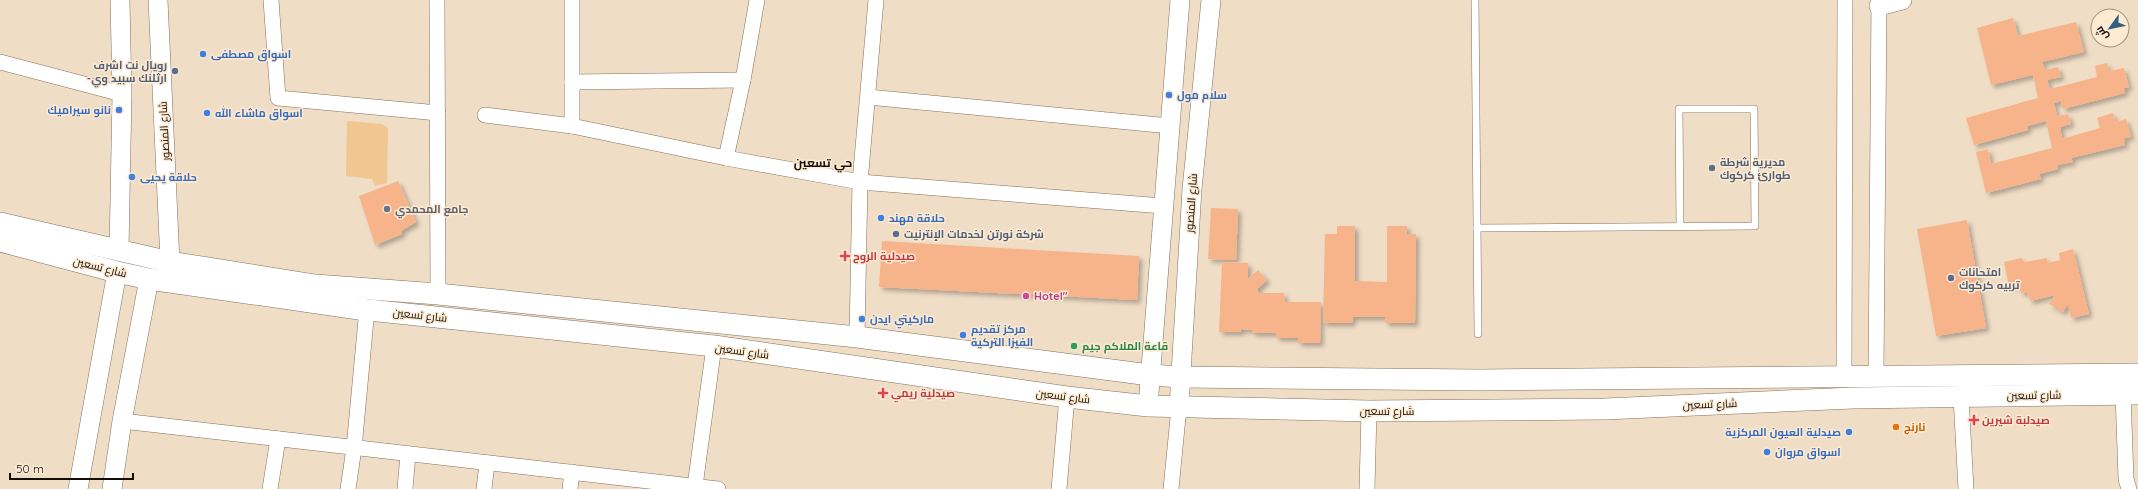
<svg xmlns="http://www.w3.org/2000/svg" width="2138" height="489" viewBox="0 0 2138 489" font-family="Quicksand,Cairo,sans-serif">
<defs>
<filter id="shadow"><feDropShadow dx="3.5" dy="3.5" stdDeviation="2" flood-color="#0004"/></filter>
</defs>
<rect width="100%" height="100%" fill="#f0ddc6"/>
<polygon fill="#f2c690" points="347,121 382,124 388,128 387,183 375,186 372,179 346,176"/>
<g fill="#f7b48a" filter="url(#shadow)">
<polygon points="2013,18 2018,36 2076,22 2084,52 2042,62 2045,70 2058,67 2061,77 2047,80 2050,89 2097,77 2095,66 2107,63 2109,71 2124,68 2129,87 2124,88 2125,93 2063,109 2061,101 2054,103 2057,116 2068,114 2071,124 2060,127 2062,139 2100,128 2097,118 2113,113 2116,122 2126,119 2131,137 2124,138 2125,145 2071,158 2073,162 2057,165 2058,169 2039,174 2041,179 1986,193 1976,152 1988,149 1991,164 2052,148 2046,121 2027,126 2028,130 1974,145 1966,118 2038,98 2033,75 1991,85 1977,28"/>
<polygon points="398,181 416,222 401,231 402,234 375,245 359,196"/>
<polygon points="1211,208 1238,209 1236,260 1208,259"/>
<polygon points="1967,220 1986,328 1936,336 1917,229"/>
<polygon points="1337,226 1355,226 1355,281 1387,282 1387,226 1407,226 1407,234 1416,234 1415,323 1385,323 1385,317 1353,317 1352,323 1323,323 1325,234 1337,234"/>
<polygon points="882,241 1139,256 1137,300 879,287"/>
<polygon points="2073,249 2089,314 2071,318 2068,304 2063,312 2049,304 2055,295 2030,301 2027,292 2021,293 2019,285 2009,287 2004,262 2021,258 2025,262 2047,258 2048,263 2060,260 2059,253"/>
<polygon points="1222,262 1248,263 1248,279 1258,270 1267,280 1257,289 1259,293 1284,293 1285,302 1321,302 1320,343 1298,343 1298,338 1276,338 1276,333 1252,333 1252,330 1241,329 1241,332 1219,332"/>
</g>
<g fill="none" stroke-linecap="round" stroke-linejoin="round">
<g stroke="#82715d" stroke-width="8">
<g id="service">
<polyline points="1475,0 1478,334"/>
<polyline points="1477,228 1755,226 1754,109 1679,109 1680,226"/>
</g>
</g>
<g stroke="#82715d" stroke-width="16">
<g id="minor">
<polyline points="271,0 278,98 438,113"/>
<polyline points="437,0 438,294"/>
<polyline points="0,62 122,94"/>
<polyline points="572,82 743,80"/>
<polyline points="868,97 1170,126"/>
<polyline points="485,115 572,126 726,158 860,182 1163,206"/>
<polyline points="572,126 572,0"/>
<polyline points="726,158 743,80 757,0"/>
<polyline points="857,337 860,182 876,0"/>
<polyline points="1844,376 1845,0"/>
<polyline points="1876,376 1879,0"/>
<polyline points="2123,393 2126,479 2129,489"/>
<polyline points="1961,397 1966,489"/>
<polyline points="122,421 718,489"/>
<polyline points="695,486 714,346"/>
<polyline points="270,489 278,439"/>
<polyline points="348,489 354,448 367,309"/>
<polyline points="405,489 408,454"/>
<polyline points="484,489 487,463"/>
<polyline points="570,489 572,472"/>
<polyline points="1059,489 1067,397"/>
<polyline points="1171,489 1179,407"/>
<polyline points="1367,489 1369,411"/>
</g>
</g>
<g stroke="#82715d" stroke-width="20">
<g id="tertiary">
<polyline points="158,0 170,262"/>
<polyline points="1879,6 1902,0"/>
<polyline points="119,251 122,94 120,0"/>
<polyline points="1148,406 1180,0"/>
<polyline points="1179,407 1192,189 1211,0"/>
<polyline points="78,489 117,272"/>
<polyline points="112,489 122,421 149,279"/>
</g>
</g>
<g stroke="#82715d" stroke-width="22">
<g id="secondary">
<polyline points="0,223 170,262 315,285 438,294 857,337 1150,375 1181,377 1480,380 2138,374"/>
<polyline points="0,241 117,272 149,279 359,309 714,346 1067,397 1148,406 1369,411 1605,409 1853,398 2138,394"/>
</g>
</g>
<use href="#service" stroke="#fff" stroke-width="7"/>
<use href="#minor" stroke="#fff" stroke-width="15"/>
<use href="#tertiary" stroke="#fff" stroke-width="19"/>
<use href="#secondary" stroke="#fff" stroke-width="21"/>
</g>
<g fill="#3f7fe0" stroke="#fdead3" stroke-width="1.5">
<circle cx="203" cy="54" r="4"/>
<circle cx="1169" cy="95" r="4"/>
<circle cx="119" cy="110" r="4"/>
<circle cx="207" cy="113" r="4"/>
<circle cx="132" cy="177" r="4"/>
<circle cx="881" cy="218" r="4"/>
<circle cx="862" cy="319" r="4"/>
<circle cx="963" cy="335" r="4"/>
<circle cx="1849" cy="432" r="4"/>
<circle cx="1767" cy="452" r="4"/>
</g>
<g fill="#5c6f8a" stroke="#fdead3" stroke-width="1.5">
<circle cx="175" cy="71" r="4"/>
<circle cx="1712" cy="168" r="4"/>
<circle cx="896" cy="234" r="4"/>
<circle cx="1951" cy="278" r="4"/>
</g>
<circle fill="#6b7280" stroke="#fdead3" stroke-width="1.5" cx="387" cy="209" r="4"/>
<g fill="#e0444e" stroke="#fdead3" stroke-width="1.5">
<path d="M843 250h4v4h4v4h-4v4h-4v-4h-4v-4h4z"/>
<path d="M881 387h4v4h4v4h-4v4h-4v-4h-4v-4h4z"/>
<path d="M1972 414h4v4h4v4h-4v4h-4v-4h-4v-4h4z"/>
</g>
<circle fill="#d1479c" stroke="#fdead3" stroke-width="1.5" cx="1026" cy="296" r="4"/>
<circle fill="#2e9e5b" stroke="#fdead3" stroke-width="1.5" cx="1074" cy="346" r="4"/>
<circle fill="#e8710a" stroke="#fdead3" stroke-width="1.5" cx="1896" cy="427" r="4"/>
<g text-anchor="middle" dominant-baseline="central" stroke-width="3" stroke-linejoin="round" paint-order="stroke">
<g font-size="11" font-weight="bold" fill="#366cbe" stroke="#fdead3" text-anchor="start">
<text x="211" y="54">اسواق مصطفى</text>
<text x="1177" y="95">سلام مول</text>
<text x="111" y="110" text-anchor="end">نانو سيراميك</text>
<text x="215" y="113">اسواق ماشاء الله</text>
<text x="140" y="177">حلاقة يحيى</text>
<text x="889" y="218">حلاقة مهند</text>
<text x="870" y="319">ماركيتي ايدن</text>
<text x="971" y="329">مركز تقديم<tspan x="971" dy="13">الفيزا التركية</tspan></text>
<text x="1841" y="432" text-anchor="end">صيدلية العيون المركزية</text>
<text x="1775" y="452">اسواق مروان</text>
</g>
<g font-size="11" font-weight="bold" fill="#4e5e75" stroke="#fdead3" text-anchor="start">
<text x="167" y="65" text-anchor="end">رويال نت اشرف<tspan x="167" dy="13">-ارثلنك سبيد وي</tspan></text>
<text x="1720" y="162">مديرية شرطة<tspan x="1720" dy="13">طوارئ كركوك</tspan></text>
<text x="904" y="234">شركة نورتن لخدمات الإنترنيت</text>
<text x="1959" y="272">امتحانات<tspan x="1959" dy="13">تربيه كركوك</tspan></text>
</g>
<g font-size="11" fill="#140d06" stroke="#fdead3">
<text transform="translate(164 131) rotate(-93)">شارع المنصور</text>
<text transform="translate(1191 203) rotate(-86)">شارع المنصور</text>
<text transform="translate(100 267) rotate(14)">شارع تسعين</text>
<text transform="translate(420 315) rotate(6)">شارع تسعين</text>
<text transform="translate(742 351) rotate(8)">شارع تسعين</text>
<text transform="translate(2034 395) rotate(-1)">شارع تسعين</text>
<text transform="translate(1063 396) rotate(7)">شارع تسعين</text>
<text transform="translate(1710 404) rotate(-2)">شارع تسعين</text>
<text x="1387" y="411">شارع تسعين</text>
</g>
<g font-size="11" font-weight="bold" fill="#5b616d" stroke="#fdead3" text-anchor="start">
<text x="395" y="209">جامع المحمدي</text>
</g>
<g font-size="11" font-weight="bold" fill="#be3a42" stroke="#fdead3" text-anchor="start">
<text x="853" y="256">صيدلية الروح</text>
<text x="891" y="393">صيدلية ريمي</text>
<text x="1982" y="420">صيدلبة شيرين</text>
</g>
<g font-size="11" font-weight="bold" fill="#b23c85" stroke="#fdead3" text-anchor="start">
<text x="1034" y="296">Hotel"</text>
</g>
<g font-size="11" font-weight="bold" fill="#27864d" stroke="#fdead3" text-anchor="start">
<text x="1082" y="346">قاعة الملاكم جيم</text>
</g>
<g font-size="11" font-weight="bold" fill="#c56008" stroke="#fdead3" text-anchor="start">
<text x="1904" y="427">نارنج</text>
</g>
<g font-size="12" font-weight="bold" fill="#140d06" stroke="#fdead3">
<text x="823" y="162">حي تسعين</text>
</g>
</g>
<g transform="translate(2110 28) rotate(237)"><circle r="19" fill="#fdead3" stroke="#a09281"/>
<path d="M0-3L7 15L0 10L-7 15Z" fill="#31607f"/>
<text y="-6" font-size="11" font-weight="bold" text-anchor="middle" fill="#140d06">ش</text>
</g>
<path d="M10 473v6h123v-6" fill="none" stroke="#140d06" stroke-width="2"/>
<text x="16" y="473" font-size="12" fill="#140d06" stroke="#fdead3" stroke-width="3" paint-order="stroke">50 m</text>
</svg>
